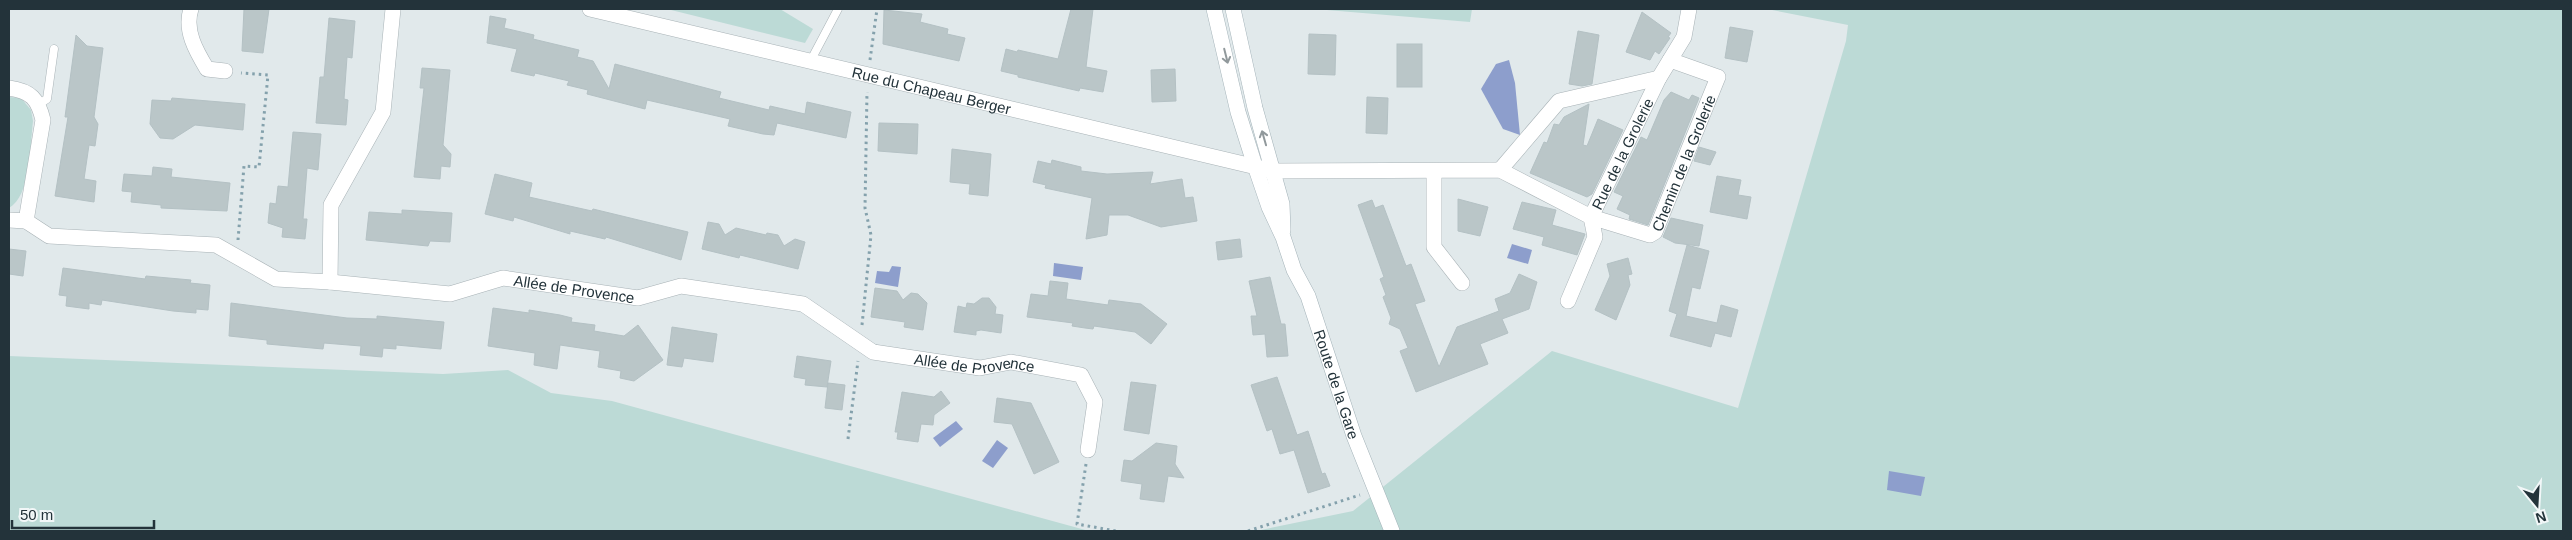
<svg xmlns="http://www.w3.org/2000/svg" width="2572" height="540" viewBox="0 0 2572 540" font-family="Helvetica,sans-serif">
<rect width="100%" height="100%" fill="#e1e9eb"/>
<g fill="#bcdad6">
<polygon points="667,9 780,9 813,29 805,43"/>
<polygon points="1315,9 1472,9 1470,22"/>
<polygon points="1767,9 2563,9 2563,531 1256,531 1353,511 1552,351 1738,408 1846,41 1848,25"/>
<path d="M9,97L21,98L31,110L33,121C30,145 31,196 9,208Z"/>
<polygon points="9,356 443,374 508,370 551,393 612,401 1089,531 9,531"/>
</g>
<g fill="#8d9ecc">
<polygon points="1509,60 1515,83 1520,135 1503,129 1481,89 1496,64"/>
<polygon points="1512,244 1532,250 1528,264 1507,258"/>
<polygon points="1054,263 1083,267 1081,280 1053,276"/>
<polygon points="892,266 901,267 898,287 875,283 877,271 889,272"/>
<polygon points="956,421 963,429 940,447 933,438"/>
<polygon points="997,440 1008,448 993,468 982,461"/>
<polygon points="1889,471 1925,477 1921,496 1887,490"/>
</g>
<g fill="#bac6c8" stroke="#b4c1c4">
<polygon points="244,9 269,9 263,53 242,51"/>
<polygon points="1071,9 1093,9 1086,67 1107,71 1103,92 1080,88 1079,91 1018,77 1018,75 1001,71 1006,49 1017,52 1018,50 1058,59"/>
<polygon points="884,10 922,14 920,22 948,29 947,34 965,38 959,61 883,44"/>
<polygon points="1642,12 1671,33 1668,37 1670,38 1659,54 1655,51 1650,60 1626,52"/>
<polygon points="490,16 506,19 504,28 534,35 533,39 579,50 577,57 593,61 609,89 615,64 721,92 719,98 769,110 770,106 805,114 807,102 851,112 846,138 777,123 774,135 763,134 728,126 730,119 647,100 645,109 587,94 588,90 567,85 569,81 535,73 534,76 511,71 517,49 487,43"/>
<polygon points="329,18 355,21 352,58 347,57 344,99 348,100 346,125 316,123 320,77 324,77"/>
<polygon points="1730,27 1753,31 1747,62 1725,58"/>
<polygon points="1578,31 1599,35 1592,84 1582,86 1569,84"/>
<polygon points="1309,34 1336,35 1335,75 1308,74"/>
<polygon points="76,35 87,46 103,48 94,117 98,124 95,146 89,145 84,179 96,181 94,202 55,196 68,117 65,117"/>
<rect x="1397" y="44" width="25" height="43"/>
<polygon points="422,68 450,70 443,145 451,154 450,167 441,166 440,179 414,177 424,88 420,88"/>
<polygon points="1175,69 1176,101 1152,102 1151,70"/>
<polygon points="1671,92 1689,100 1692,95 1699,98 1648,225 1629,219 1630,215 1617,209 1623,196 1614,192 1641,137 1647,140 1664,100"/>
<polygon points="1367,97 1388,98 1387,134 1366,133"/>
<polygon points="172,98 245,104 243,130 195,125 173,139 160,138 150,124 152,100 171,101"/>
<polygon points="1589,104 1583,145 1587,146 1598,119 1623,130 1592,194 1587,197 1530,173 1544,142 1547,143 1554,124 1559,125 1564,117"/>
<polygon points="879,123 918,124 917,154 878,151"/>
<polygon points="293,132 321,134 318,170 307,168 303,219 307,219 305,239 282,237 283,228 268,223 270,203 276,204 278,186 288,187"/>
<polygon points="1699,147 1716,152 1710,165 1694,161"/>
<polygon points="952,149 991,154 988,196 969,194 970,184 950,182"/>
<polygon points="1052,160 1081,167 1081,171 1107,174 1153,172 1150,184 1182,179 1185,198 1193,197 1197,221 1161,227 1128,215 1109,215 1107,235 1086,239 1092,198 1045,188 1046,185 1033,182 1038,161 1051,164"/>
<polygon points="153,167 172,169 171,177 230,183 227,211 161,208 161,205 131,202 132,192 122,191 124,174 152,176"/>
<polygon points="495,174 532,183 529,197 592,211 593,209 688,232 681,260 606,237 605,239 570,231 570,234 514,217 513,221 485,214"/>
<polygon points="1717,176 1741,180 1738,195 1751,197 1747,219 1710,212"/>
<polygon points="1458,199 1488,207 1480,236 1458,231"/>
<polygon points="1372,200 1375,208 1383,205 1406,266 1411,264 1425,301 1415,304 1439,367 1457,327 1499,311 1495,299 1510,293 1519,274 1537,282 1529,309 1502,319 1508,333 1480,344 1488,364 1416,392 1400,351 1408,348 1400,329 1389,324 1391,318 1383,297 1386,295 1380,279 1384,277 1358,205"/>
<polygon points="1522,202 1556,210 1552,225 1585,234 1577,255 1542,245 1544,237 1513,229"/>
<polygon points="402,210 452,213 450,242 430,241 428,246 366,240 369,212 402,214"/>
<polygon points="1671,218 1703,225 1699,246 1675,243 1663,237"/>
<polygon points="708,222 719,224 725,235 736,228 766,235 767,233 778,235 784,246 795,239 805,242 798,269 740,255 739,258 702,249"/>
<polygon points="1240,239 1242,257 1218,260 1216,242"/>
<polygon points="1687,245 1709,251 1700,289 1692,287 1686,316 1717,323 1721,305 1738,310 1731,337 1715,333 1711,347 1670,336 1677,314 1669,311"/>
<polygon points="9,249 26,251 23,276 9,274"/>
<polygon points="1628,258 1632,274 1628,275 1630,285 1616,320 1595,310 1610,276 1607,264"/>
<polygon points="63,268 145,279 146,276 191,280 190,283 210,285 208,310 196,309 196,313 173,311 102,300 101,305 89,303 89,309 66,306 67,296 59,295"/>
<polygon points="1270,277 1281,324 1285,324 1288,356 1267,357 1265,334 1253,335 1251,316 1257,316 1249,281"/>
<polygon points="1050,281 1068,283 1066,299 1108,305 1109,300 1141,304 1167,324 1151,344 1135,332 1094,326 1093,329 1085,328 1072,326 1073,323 1027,317 1031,294 1048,296"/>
<polygon points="875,288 897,291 903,300 911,293 918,294 927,303 923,330 904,327 905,322 871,317"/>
<polygon points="982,298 989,298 996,307 995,314 1003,315 1001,333 981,330 976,331 976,335 954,332 958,306 966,308 967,303 974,304"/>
<polygon points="231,303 347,318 377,319 377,316 444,322 441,349 396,345 396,349 383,348 382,357 360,355 361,346 324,343 323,349 267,344 267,340 229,336"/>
<polygon points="493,308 529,313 529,310 560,315 572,318 571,322 595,325 594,331 624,336 638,325 663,360 634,381 620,378 621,371 598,367 600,351 560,345 557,369 534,365 535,353 488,346"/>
<polygon points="672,327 717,334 713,362 684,358 682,367 667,365"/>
<polygon points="797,356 831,361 827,387 805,385 806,379 794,377"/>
<polygon points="1277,377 1297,435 1308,431 1322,474 1325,473 1330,486 1308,493 1294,450 1280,454 1272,429 1267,431 1251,385"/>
<polygon points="1131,382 1156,385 1149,434 1124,430"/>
<polygon points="828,383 845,385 842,410 825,408"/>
<polygon points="941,391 950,403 934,415 933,425 921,424 918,442 897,439 898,432 895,432 902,392 934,397"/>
<polygon points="997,398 1031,403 1059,462 1034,474 1012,424 994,422"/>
<polygon points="1156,443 1177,446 1175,464 1184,478 1168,476 1164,502 1140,499 1142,484 1121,481 1124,460 1132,461"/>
</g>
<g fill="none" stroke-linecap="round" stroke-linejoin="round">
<g stroke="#a8b2b6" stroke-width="9">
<g id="lane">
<polyline points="811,60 838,9"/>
<polyline points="39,104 47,99 54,49"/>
</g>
</g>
<g stroke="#a8b2b6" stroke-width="16">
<g id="street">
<path d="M191,9C184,30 196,51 207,69L225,71"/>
<path id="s1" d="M590,9L1273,171L1500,170L1591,217L1659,78L1684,37L1689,9"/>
<path d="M9,88C31,91 38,99 43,120L26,221L9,220"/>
<polyline points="1500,170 1559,101 1659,78"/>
<polyline points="1434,171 1434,247 1462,283"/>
<polyline points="26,221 49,236 216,245 276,279 330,282 331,205 383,112 393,9"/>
<path id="s2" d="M330,282L450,294L503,278L638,298L681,286L803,304L873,352L980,368L1011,362L1081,375L1095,402L1088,450"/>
<path id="s3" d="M1568,301L1595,237L1591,217L1650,235L1655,232L1718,77L1670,60"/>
</g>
</g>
<g stroke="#a4b3b9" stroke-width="16">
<g id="secondary">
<path id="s4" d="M1214,9L1238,112L1255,166L1269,207L1283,237L1294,270L1308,296L1354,436L1392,531"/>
<polyline points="1233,9 1255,108 1282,204 1283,230"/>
</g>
</g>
<g stroke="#84a1ac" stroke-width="3" stroke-dasharray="2.5 4" stroke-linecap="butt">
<polyline points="870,60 877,9"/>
<polyline points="238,240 244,166 259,167 268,75 241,73"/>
<polyline points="862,325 871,235 865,208 867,92"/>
<polyline points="848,439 858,361"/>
<polyline points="1086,464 1077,524 1116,531"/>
<polyline points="1248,531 1360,495"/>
</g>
<use href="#lane" stroke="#fff" stroke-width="8"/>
<use href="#street" stroke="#fff" stroke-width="15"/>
<use href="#secondary" stroke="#fff" stroke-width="15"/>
</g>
<defs><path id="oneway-shaft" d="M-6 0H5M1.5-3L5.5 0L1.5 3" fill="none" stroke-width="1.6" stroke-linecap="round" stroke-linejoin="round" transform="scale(1.25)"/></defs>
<g stroke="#91999c">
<use href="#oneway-shaft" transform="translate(1226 56) rotate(76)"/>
<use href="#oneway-shaft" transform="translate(1264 138) rotate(-106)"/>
</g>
<g text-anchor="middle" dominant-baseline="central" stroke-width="4" stroke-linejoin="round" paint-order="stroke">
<g font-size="15" fill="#23333a" stroke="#f2f7f8">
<text stroke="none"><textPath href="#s1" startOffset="351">Rue du Chapeau Berger</textPath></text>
<text stroke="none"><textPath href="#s1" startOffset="1102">Rue de la Grolerie</textPath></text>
<text stroke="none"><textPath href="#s3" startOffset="232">Chemin de la Grolerie</textPath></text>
<text stroke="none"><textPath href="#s2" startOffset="248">Allée de Provence</textPath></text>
<text stroke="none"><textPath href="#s2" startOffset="668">Allée de Provence</textPath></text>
<text stroke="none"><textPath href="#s4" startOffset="396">Route de la Gare</textPath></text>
</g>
</g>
<rect width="2572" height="540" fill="none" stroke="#23333a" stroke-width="20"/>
<g transform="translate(2537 505) rotate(162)" stroke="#f2f7f8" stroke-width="4" paint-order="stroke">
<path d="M0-4L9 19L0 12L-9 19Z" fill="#23333a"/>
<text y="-8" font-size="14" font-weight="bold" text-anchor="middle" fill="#23333a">N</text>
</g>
<path d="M12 520v8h142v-8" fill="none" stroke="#23333a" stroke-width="2.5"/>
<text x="20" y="520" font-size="15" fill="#23333a" stroke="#f2f7f8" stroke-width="4" paint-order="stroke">50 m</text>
</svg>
